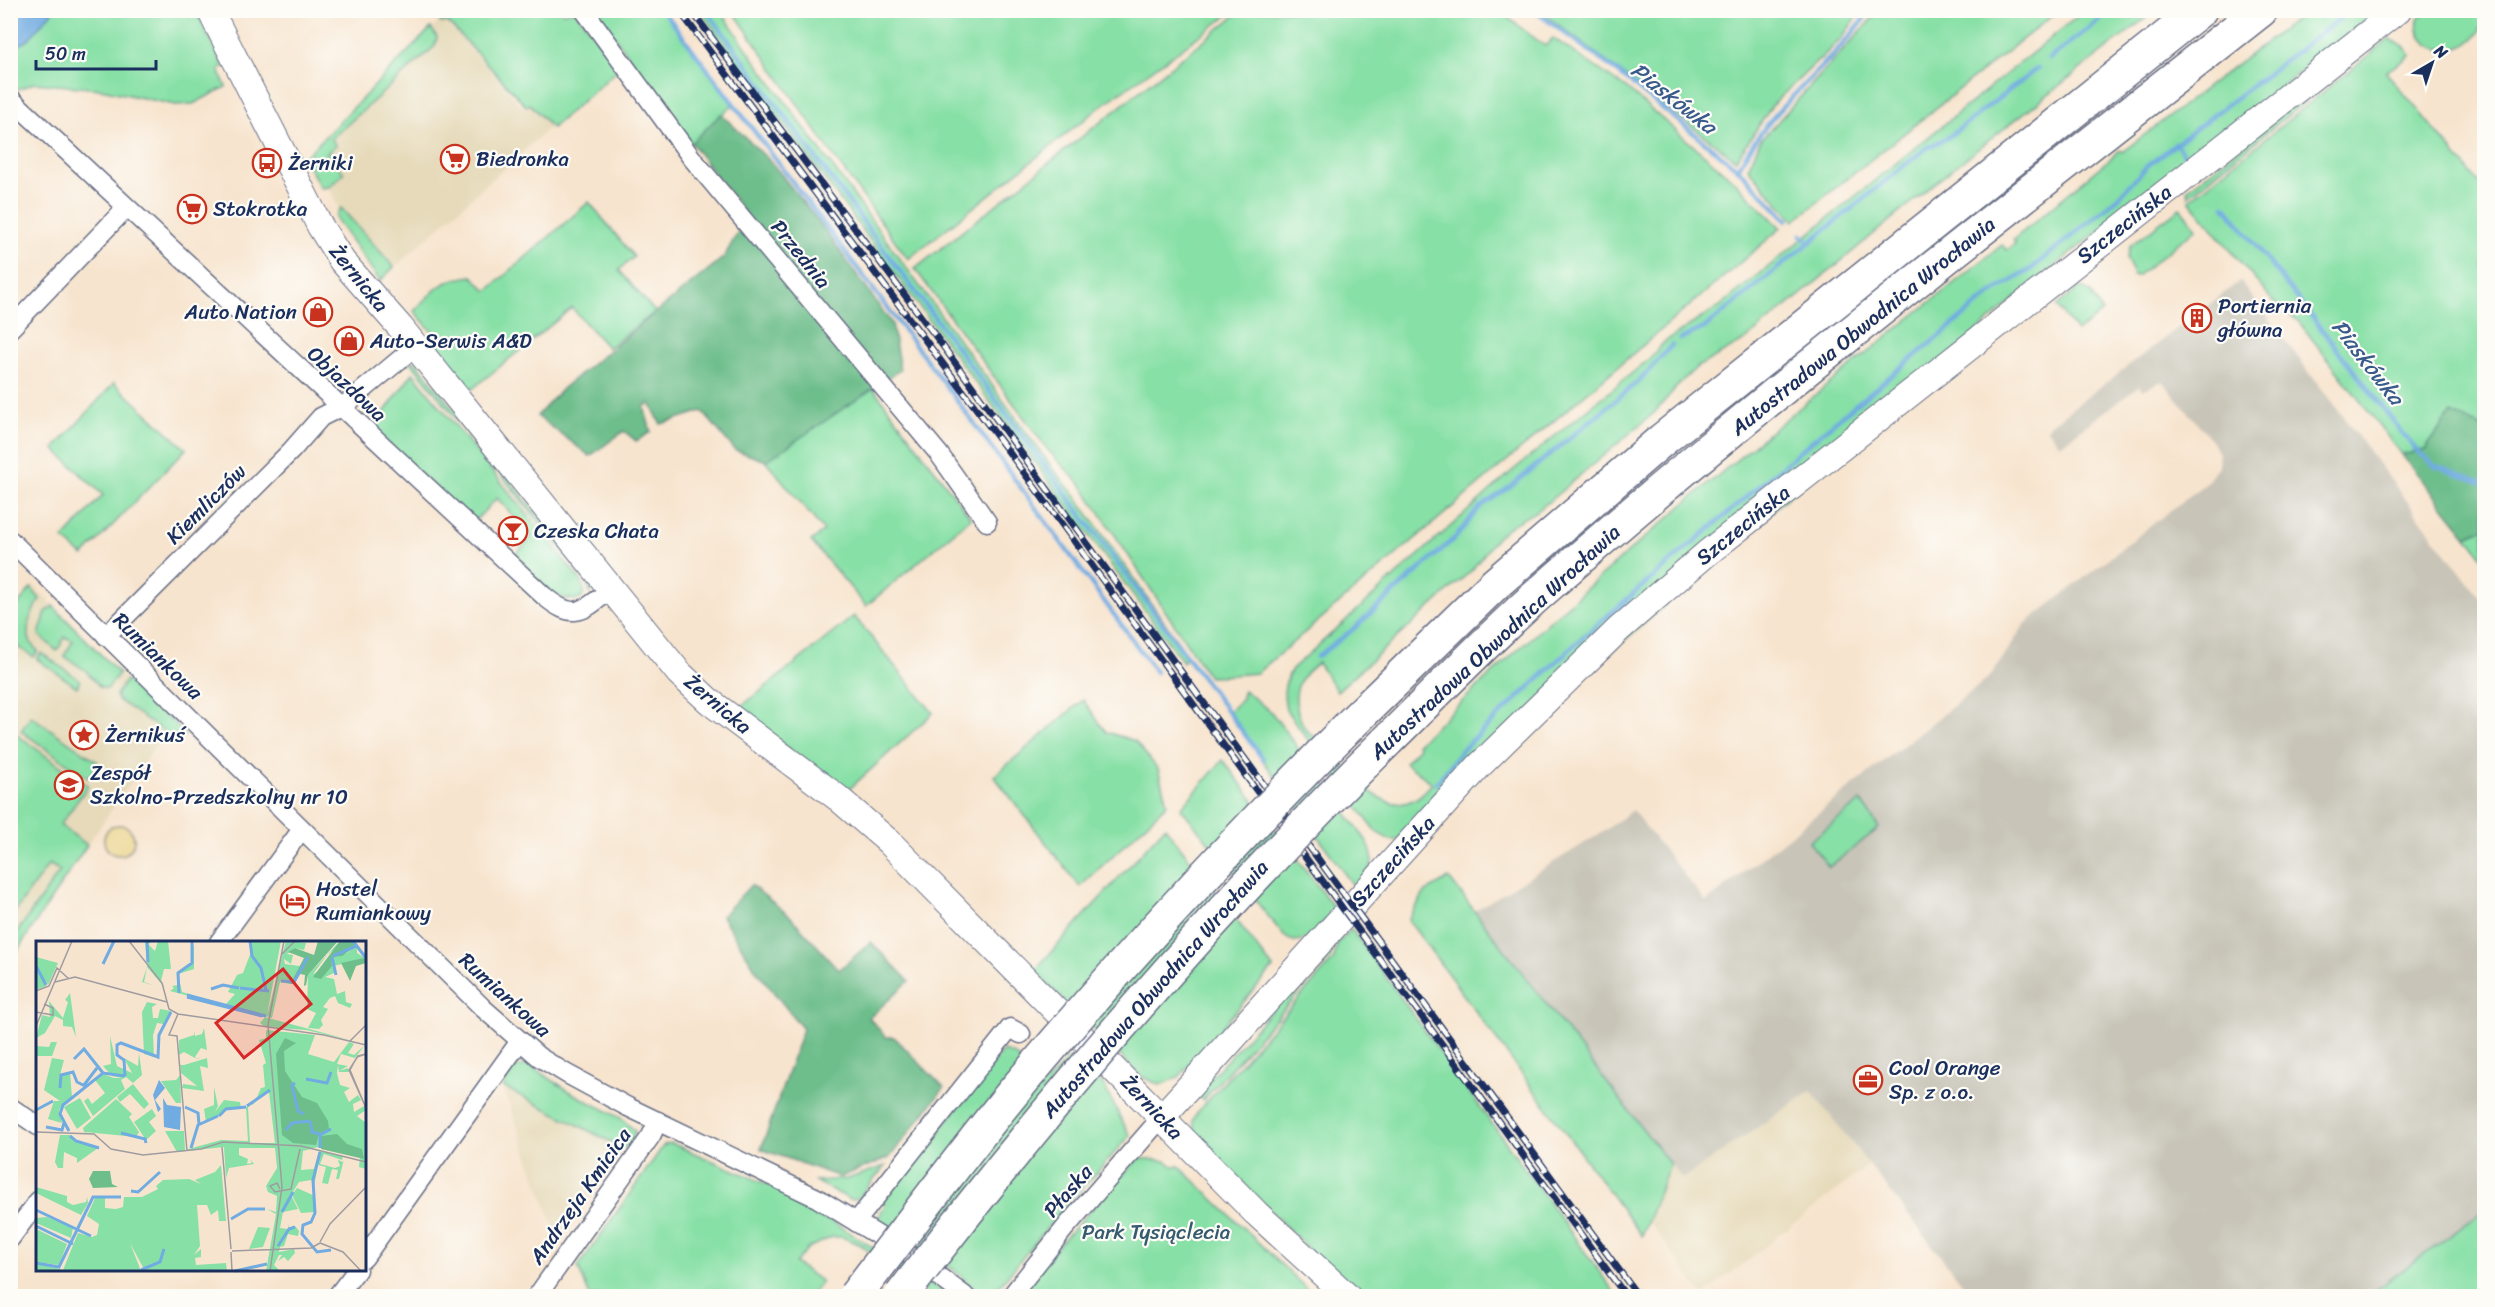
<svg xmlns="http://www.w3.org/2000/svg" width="2495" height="1307" viewBox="0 0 2495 1307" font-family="Sriracha,sans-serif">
<rect width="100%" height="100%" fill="#fdfcf7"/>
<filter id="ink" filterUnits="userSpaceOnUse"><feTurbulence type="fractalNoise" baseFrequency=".0167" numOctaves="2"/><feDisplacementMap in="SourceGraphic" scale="12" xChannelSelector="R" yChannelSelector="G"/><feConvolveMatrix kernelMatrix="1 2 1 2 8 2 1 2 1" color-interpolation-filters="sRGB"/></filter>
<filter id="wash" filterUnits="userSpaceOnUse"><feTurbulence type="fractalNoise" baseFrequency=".008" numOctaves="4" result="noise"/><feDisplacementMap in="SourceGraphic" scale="24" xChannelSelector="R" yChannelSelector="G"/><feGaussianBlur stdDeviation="1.35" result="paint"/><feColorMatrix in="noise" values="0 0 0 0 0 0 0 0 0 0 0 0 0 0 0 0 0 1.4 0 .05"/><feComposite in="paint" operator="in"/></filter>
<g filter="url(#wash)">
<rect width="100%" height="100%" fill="#f7e4ce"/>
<g fill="#e6daba">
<polygon points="443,18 525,110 530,106 550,127 387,274 339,209 329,187 304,158"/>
<polygon points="33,585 170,725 11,955 11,618"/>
<polygon points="503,1087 625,1149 559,1241 521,1137"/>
<polygon points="1811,1090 1869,1165 1703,1295 1648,1220 1670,1164 1682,1179"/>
</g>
<polygon fill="#c8c4b8" points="2240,281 2484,603 2484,1212 2374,1296 1972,1296 1811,1091 1682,1179 1474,911 1603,832 1632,810 1706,902 1991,676 2025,624 2207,482 2219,465 2218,453 2212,441 2162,381 2143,390 2139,386 2060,445 2046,428"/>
<g fill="#87e0a6" stroke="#518882" stroke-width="1.5">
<polygon points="11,10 196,11 224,67 219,70 226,87 193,104 175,105 101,89 34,83 19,89 11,88"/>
<polygon points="560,10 563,13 575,11 620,68 552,128 530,104 526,106 448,22 441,23 437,18 444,11"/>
<polygon points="596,11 665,11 733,105 691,143"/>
<polygon points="700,11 721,11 754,59 1053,469 1077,498 1177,640 1187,656 1183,662"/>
<polygon points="733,11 1234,11 1104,104 908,259 837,161"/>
<polygon points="1241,11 1499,11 1545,46 1553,38 1626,88 1731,178 1781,228 1257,673 1209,677 1083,487 1047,449 915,269"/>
<polygon points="1540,11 1861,11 1840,40 1774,103 1736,160"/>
<polygon points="1879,11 2058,11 1794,221 1748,168 1760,141"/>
<path d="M2084,11H2155L1951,170L1747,339L1697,367L1681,382L1654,413L1540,509L1513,524L1496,538L1472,570L1337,691L1318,663C1293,679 1291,702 1304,727C1317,740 1331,754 1344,767C1371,794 1400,825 1432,783L1405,763L1419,747L1417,744C1603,566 1801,404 2002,245L2007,250L2015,244L2013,240L2120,150L2122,152L2307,11H2377L2022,292L1397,840H1390L1376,832L1286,710C1283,693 1283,684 1292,669L1511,472L1648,360L1664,342L1720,306Z"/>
<path d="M2428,11H2484C2485,60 2411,62 2418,18Z"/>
<polygon points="431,28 437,37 435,46 331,139 336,145 327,153 344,173 329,187 321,188 304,158"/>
<polygon points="2382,39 2188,196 2187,190 2373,41"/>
<polygon points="2389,39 2403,45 2411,55 2386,72 2478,182 2484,177 2484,428 2451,413 2425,450 2402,455 2299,322 2271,299 2189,200"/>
<path d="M589,202L634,257L619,270L655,312L608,348L572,308L471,390L431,339L435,335L414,311C436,289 439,280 472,276L487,291Z"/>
<polygon points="341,208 394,267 380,281 336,219 337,213"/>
<polygon points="2180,208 2197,228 2137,276 2133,275 2127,258 2130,246"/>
<polygon points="2080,287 2090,292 2102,312 2077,332 2057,306"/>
<polygon points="410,361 416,362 594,586 590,594 587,582"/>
<path d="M413,373L582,582L584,593L581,599C555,605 529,574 511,559L532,537L497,498L473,523L372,429Z"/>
<polygon points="114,383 186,449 83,556 63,539 103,495 54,449"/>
<polygon points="873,388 971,518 866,606 811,541 824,531 766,461"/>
<polygon points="2484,528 2484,559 2467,536"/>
<path d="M31,588L40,599C30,614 20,636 38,651L34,657L15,645L10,651L11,614Z"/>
<polygon points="53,606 119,673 107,689 100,687 85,670 64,656 73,641 65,637 57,651 39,635 46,612"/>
<polygon points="854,616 933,713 846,792 737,710"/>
<polygon points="41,653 80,680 77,687 37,659"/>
<polygon points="126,680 186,734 180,739 175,739 118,700 116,695"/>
<path d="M1244,690L1272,713L1366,840C1379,864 1370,869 1355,888L1228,712L1241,700Z"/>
<polygon points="1083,700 1106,732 1135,741 1158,769 1167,804 1080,887 994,776"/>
<polygon points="31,716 99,763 88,778 21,731"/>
<polygon points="17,735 88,786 60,825 87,845 11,960 11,941 60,871 49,864 11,917 10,744"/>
<path d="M1223,760L1335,909C1322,923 1305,953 1284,936L1181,808Z"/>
<polygon points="1861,801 1879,828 1829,867 1809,842"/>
<polygon points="1165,827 1273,968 1179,1077 1160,1085 1142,1077 1034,971"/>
<polygon points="1449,878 1670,1164 1642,1236 1408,920 1425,892"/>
<polygon points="1351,929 1617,1296 1360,1296 1316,1257 1196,1135 1193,1121 1196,1114 1334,959 1337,944"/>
<polygon points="1332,944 1330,958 1203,1100 1195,1095"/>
<polygon points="1003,1051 1013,1054 1047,1082 1068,1058 1103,1084 1130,1136 1058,1215 991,1296 980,1294 954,1270 877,1220 885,1205 882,1202"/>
<polygon points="527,1064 574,1094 621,1118 635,1131 633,1139 625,1149 503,1087 512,1069"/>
<polygon points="671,1143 787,1193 950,1296 930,1296 859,1244 842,1237 832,1237 808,1248 795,1263 822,1282 811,1296 590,1296 578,1267 664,1145"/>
<polygon points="1139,1158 1166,1161 1173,1166 1179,1166 1314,1296 1019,1296 1061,1242"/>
<polygon points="885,1166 858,1198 851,1200 815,1181 847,1179"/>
<polygon points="2484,1211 2484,1296 2368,1296 2376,1290"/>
</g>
<g fill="#6dbe8b" stroke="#447674" stroke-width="1.5">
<polygon points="721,114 771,162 821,225 892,324 900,370 766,461 735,450 702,411 661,424 650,403 644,407 651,432 636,441 624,431 590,456 537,416 563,388 724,257 747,216 691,143"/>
<polygon points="2451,413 2484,428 2484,528 2467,536 2402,455 2425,450"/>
<polygon points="751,885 790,916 839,970 871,942 909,981 869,1018 886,1037 894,1037 944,1088 889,1158 840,1177 761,1149 803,1029 756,970 722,916"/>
</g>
<circle fill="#eeda9e" stroke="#84847e" stroke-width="1.5" cx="119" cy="840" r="15"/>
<polygon fill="#70abe1" stroke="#466da0" stroke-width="1.5" points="11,10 53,10 53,11 28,40 13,48 11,46"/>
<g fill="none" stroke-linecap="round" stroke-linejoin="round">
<g stroke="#70abe1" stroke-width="4.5">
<polyline points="663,10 953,395 1156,672"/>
<polyline points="706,10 1263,759"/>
<polyline points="1533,10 1615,70 1738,169 1787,220"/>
<polyline points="2049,59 2113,10"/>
<polyline points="2175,143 2185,156"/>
<path d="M1738,169C1772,103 1829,70 1870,10"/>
<polyline points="2225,206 2416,450 2435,466 2484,483"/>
<polyline points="1801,235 1810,243"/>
<polyline points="1680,339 1704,328 1925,149 1950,136 2038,68"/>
<polyline points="1317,657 1351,631 1457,536 1479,508 1514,484 1640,380 1672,345"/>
<polyline points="1436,784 1461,751 1583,637 1826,429 1993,292 2030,270 2118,198 2147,166 2351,10"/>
</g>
</g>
</g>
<g filter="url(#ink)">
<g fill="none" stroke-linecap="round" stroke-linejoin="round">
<g stroke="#686e85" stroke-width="21">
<g id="street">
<polyline points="584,10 691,157 939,454 987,522"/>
<path d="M10,98L544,596C575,622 583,611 611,589"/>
<polyline points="10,329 126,208"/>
<polyline points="10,540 484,1009 539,1057 567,1074 628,1107 817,1198 910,1255 965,1296"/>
<polyline points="106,636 291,451 321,417 345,405 416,346"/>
<polyline points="219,942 302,829"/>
<polyline points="10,1107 38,1126"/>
<polyline points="856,1222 1010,1028 1021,1034"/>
<polyline points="10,1239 38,1201"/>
<polyline points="364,1258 520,1041"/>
<polyline points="337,1296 357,1270"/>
<polyline points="537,1296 651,1136 658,1121"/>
<polyline points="1011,1296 1065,1228 1161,1118"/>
</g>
</g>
<g stroke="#686e85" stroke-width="28">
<g id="secondary">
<polyline points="210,10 320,226 342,261 400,327 679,673 709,701 838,798 889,842 1256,1213 1347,1296"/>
<polyline points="1161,1118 1479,766 1619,629 1706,554 2398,10"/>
</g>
</g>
<g stroke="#686e85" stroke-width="36">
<g id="highway">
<polyline points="1358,717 1495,584 1662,440 2200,10"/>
<path d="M1385,743C1434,695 1482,645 1533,599C1767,393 2016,203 2261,10"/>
</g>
</g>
<use href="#street" stroke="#fff" stroke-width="18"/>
<use href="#secondary" stroke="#fff" stroke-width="26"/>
<use href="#highway" stroke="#fff" stroke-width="33"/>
<g stroke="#1b2f5e" stroke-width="7">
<g id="rail">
<polyline points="679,10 1028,478 1626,1296"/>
<polyline points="691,10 934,334 1638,1296"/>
</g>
</g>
<use href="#rail" stroke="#fdfcf7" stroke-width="4.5" stroke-dasharray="14" stroke-linecap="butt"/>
<g stroke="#686e85" stroke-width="36" stroke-linecap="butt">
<g id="highway-bridge">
<path d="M855,1296C907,1229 957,1161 1011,1095C1120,963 1237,838 1358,717"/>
<path d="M901,1296C1052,1100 1208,917 1385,743"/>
</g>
</g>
<use href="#highway-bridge" stroke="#fff" stroke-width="33"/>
</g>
</g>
<defs>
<g id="supermarket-ring" transform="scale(1.5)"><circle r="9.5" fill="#fdfcf7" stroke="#c8321e" stroke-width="1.5"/><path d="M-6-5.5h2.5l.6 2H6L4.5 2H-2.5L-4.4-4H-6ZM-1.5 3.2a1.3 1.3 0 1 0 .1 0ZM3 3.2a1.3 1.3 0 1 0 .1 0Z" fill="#c8321e"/></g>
<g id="bus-ring" transform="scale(1.5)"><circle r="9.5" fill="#fdfcf7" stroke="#c8321e" stroke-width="1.5"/><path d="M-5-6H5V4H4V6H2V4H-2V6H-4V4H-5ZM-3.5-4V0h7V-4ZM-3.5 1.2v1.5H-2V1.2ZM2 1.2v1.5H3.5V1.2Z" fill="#c8321e"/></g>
<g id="shop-ring" transform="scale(1.5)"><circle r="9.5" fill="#fdfcf7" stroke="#c8321e" stroke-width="1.5"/><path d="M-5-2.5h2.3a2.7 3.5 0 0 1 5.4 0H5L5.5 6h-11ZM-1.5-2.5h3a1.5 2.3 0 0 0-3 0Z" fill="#c8321e"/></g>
<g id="building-ring" transform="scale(1.5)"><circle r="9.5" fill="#fdfcf7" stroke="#c8321e" stroke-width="1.5"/><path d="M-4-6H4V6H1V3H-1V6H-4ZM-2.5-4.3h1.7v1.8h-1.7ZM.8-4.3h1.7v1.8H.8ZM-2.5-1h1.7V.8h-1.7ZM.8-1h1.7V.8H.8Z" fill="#c8321e"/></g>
<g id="bar-ring" transform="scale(1.5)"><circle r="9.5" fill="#fdfcf7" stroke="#c8321e" stroke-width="1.5"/><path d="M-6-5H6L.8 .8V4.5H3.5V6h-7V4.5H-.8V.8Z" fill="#c8321e"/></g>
<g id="sight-ring" transform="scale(1.5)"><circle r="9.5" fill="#fdfcf7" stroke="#c8321e" stroke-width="1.5"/><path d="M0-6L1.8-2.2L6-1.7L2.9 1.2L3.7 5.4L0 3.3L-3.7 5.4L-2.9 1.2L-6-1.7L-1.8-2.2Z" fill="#c8321e"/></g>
<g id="school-ring" transform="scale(1.5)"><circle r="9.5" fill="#fdfcf7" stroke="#c8321e" stroke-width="1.5"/><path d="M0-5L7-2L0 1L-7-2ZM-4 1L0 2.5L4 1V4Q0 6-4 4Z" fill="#c8321e"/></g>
<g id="hotel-ring" transform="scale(1.5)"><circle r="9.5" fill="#fdfcf7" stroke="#c8321e" stroke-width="1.5"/><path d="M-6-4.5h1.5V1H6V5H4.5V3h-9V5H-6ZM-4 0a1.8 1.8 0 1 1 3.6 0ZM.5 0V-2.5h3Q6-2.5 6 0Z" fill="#c8321e"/></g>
<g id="office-ring" transform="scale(1.5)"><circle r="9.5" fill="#fdfcf7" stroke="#c8321e" stroke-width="1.5"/><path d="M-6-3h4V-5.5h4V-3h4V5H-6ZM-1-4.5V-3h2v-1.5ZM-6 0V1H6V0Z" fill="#c8321e"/></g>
</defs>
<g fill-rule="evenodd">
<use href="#supermarket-ring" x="455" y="159"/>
<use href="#bus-ring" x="267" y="163"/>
<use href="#supermarket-ring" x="192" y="209"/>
<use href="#shop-ring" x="318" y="312"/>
<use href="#building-ring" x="2197" y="318"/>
<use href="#shop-ring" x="349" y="341"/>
<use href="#bar-ring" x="513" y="531"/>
<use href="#sight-ring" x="84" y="735"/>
<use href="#school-ring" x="69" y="785"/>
<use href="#hotel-ring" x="295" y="901"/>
<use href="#office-ring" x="1868" y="1080"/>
</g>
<g text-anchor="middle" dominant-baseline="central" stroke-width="4.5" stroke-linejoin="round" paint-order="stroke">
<g font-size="21" fill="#1b2f5e" stroke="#fdfcf7" text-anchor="start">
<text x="476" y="159">Biedronka</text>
<text x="288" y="163">Żerniki</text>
<text x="213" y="209">Stokrotka</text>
<text x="2218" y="306">Portiernia<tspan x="2218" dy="24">główna</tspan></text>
<text x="297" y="312" text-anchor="end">Auto Nation</text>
<text x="370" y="341">Auto-Serwis A&amp;D</text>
<text x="534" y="531">Czeska Chata</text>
<text x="105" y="735">Żernikuś</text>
<text x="90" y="773">Zespół<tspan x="90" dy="24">Szkolno-Przedszkolny nr 10</tspan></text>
<text x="316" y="889">Hostel<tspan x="316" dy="24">Rumiankowy</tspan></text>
<text x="1889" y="1068">Cool Orange<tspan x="1889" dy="24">Sp. z o.o.</tspan></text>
</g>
<g font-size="21" fill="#1b2f5e" stroke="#fdfcf7">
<text transform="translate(2124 224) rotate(-38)">Szczecińska</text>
<text transform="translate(801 254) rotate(51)">Przednia</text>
<text transform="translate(359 278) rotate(51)">Żernicka</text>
<text transform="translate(1863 326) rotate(-39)">Autostradowa Obwodnica Wrocławia</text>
<text transform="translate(347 384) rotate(43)">Objazdowa</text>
<text transform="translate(206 504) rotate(-45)">Kiemliczów</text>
<text transform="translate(1743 525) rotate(-39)">Szczecińska</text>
<text transform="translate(1495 642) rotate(-43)">Autostradowa Obwodnica Wrocławia</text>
<text transform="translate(158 656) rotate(44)">Rumiankowa</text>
<text transform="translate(718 704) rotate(40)">Żernicka</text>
<text transform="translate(1393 861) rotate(-48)">Szczecińska</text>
<text transform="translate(1155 989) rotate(-49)">Autostradowa Obwodnica Wrocławia</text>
<text transform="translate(505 995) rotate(42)">Rumiankowa</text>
<text transform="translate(1152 1107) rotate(47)">Żernicka</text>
<text transform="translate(1068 1191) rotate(-49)">Płaska</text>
<text transform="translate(580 1196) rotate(-55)">Andrzeja Kmicica</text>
</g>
<g font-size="21" fill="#365b70" stroke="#fdfcf7">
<text x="1156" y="1232">Park Tysiąclecia</text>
</g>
<g font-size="22" font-style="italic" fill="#395a8c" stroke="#fdfcf7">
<text transform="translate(1674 98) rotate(38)">Piaskówka</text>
<text transform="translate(2368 362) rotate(52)">Piaskówka</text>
</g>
</g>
<g transform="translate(36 941)">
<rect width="330" height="330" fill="#f7e4ce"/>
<path d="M109,0H117L112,3L119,10L122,0H132L135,28H128L125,40L129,47L111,26L108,41L119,45L106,41L111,26ZM156,0L158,6V28L142,33L146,51L197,66L190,63L199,53L192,51L201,34L207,32L215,11L214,0H245L231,74L250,0L270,2L268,9L259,7L251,13L257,14L255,23L248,18L249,23L264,25L254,43L244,41L236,77L134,50L138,47L136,45L142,44V31L156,22ZM304,0L301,6L291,14L277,33L291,26L295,16L311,12L321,4V12L329,17L298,25V32L289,36L298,38L301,53L309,50L310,61L316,63L314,67L302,62L299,55L294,57L287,66L292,68L285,79L287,84L283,88L272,87L280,72L271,68L272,34ZM0,16L22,22L12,44L10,40V45L0,49ZM34,52L40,96L36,86L27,85V79L19,75L9,92L0,97L6,74L14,76L13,60L27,77L32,61L29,59ZM111,61L121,63L116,66L117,77H122L124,68L135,70L128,83L121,82L117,94L118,116L108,113L106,71ZM229,76L273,88L314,99L270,89L229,86L224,82ZM168,87L171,109L165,107L159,116L161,118L164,116L166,117L164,116L162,118L159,117L148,111L143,114L144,124H148L171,117L172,127L164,125L168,150L146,147L147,143L161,145L145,132L143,112V99L158,94V90L159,95L166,93ZM230,89L279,94L272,113L298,121L313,101L318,103L312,112L318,114L328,105L319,117L305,113L301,123L312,125L303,130L312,127L313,131H303L302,124L301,132L304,144L314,147L308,151L313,161L322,154L325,159L317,163L318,171L328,165L330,169L321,175L330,182V228L323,226L324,216L282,206L267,210L265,229L278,228L283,210L307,215L306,219L288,213L284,223L299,227L304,225L302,219L307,221L308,218L303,238H300L302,229L296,228L292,243L286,242L290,226L282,224L278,245L275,239L263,241L255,254L262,268L247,271L244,287L252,288L253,283V287L259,285L263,290L262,295L252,293L248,305L244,306L243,311L258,308L259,312L252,320L248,316L242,320L246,314H243L238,324L244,330H230L240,273L231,268L240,271L241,255L232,251L230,245L241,227L239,207H203V214L212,218L211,223L216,222L214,218L218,223L193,227L190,237L188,206L141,211L129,190H148L149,209L185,199L212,200L210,166L218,163L225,147L229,146L227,124L230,122L223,99L230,97ZM233,151L239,202H214L212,166ZM74,95L81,125L96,132L88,117L102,125L103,112L106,134L97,142L90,136L85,139L89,148L57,175L48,160L52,157L56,163L69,152L59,139L67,133L78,137H86L76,135L67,125L75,123ZM15,101H21L16,115H0V105L13,106ZM16,117L28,119L24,134L34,132L36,156L23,169L26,182L12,178L18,160H24L8,149ZM144,134L145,162H140L125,140L140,139ZM97,143L113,163L108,168L94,153L84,161L81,156ZM178,146L182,165L179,171L188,159L204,161L205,167L189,168L185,174L170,181L168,168L178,164ZM44,157L55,177L41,188L28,166ZM80,158L96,173L93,176L103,191L100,196L49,191L63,197L48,191L47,187ZM116,168L120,175L113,181L120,190L110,199L98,181ZM24,194H34L40,200L62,207L41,222V217L28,211L27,227H22L19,221ZM185,224L190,280H183L182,269L175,274L171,264H161L164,305L158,314L165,308V316L159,317L160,324L190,322L191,330H109L94,302L105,330H0V322L27,329L42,292L56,296L61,294L63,283L51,275L59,257H69V267L80,268L87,266L88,256H106L122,248L120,245L127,239L153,238L165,243L159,239L179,231ZM0,246L31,255V261L37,264L50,261L51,256L52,262L45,274L0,252ZM261,247L279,255V271L265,272L256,254ZM11,276L37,287L35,297L0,282V277ZM222,286L234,287L227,306L213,308ZM0,288L31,303L23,324L0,321Z" fill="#87e0a6" fill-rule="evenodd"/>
<path d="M282,0H302L272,34L270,44L268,45L269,34L264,33L258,43H254L268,17L252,11L259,7L278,14ZM304,0H318L330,15V22L320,25L314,40L305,22L328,17L320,5L306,15L295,16L296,25L285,38L277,36ZM249,97L260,102L248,110L249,130L266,156L281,162L292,180L293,188L283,193L280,204L257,202L246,194L240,113ZM301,193L311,203L326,208L328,218L285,208V195ZM57,230H74L76,243L82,246L57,247L53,238Z" fill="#6dbe8b"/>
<path d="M123,139L129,147L119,159L125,168L122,171L117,154ZM127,157L131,164L145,166L144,189L128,186Z" fill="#70abe1"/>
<path fill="none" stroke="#70abe1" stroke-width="3" d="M111,0L112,21M214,0L216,15L225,27L230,49M317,0L330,17M297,15L320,5M296,16L300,34M67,23L78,0M0,25L10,44M245,40L258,41L272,16M204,47L233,50M175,48L187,44L203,47M143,52L142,32L156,22V0M151,54L230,75M151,56L226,75M38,118L48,108L67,132M89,135L88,119L81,114V104L85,102L122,116L123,94L135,71M270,138L291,142L295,131M259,142L256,144L262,170L268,173M48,144L61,127M24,147L25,134L37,131L41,141L49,145M211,165L234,149M149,166L162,172L163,183M0,169L17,160M183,175L190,168L210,166M274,180L276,191L284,193M10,186L26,189L28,182M250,189L256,182L274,180M33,190L24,173L27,164L67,132L89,135M85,192L109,198L110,202M34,195L40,200L63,207M155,207L162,184L182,175M284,207V194L295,188M284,211L277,239L279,272L275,281L267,284L266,293L281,311L295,309M95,250L102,251L124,231M0,269L55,295M246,271L257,251M195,278L212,268H229M0,285L37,303M242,305L253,288L259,286M0,322L23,326L57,256H85M105,329L124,321L128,308M199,330L231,323"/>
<path fill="none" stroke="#9f9ca1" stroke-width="1.5" d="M93,0L126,42L133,68L142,73L288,94L330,104M246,13L259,0M19,41L39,36L131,61M0,50L13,45L21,27L33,38M0,71L17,74V67L8,63M142,73L133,94L141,95L151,210M0,85L36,0M314,100L330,84M330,113L321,116L314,129L330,167M330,113L322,115L313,129L330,167M0,191L58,193L75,208L107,214L165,208L187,201L265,205L330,221M186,206L195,308M244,248L241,242L234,245L239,251L255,248L264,208M284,301L294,283L330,246M284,302L307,311L325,330M196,310L275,307L284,302M195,311L196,330M234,330L246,246L232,84L248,0"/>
<path fill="#d62828" fill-opacity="0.15" stroke="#d62828" stroke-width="3" d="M247,28L275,63L208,117L180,82Z"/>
<rect width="330" height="330" fill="none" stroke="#1b2f5e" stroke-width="3"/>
</g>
<rect width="2495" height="1307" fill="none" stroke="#fdfcf7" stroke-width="36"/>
<g transform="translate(2432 63) rotate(39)" stroke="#fdfcf7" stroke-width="4.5" paint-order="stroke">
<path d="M0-4.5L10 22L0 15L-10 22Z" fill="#1b2f5e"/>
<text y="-9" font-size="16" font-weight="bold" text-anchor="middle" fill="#1b2f5e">N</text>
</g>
<path d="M36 60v9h120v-9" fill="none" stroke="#1b2f5e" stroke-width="3"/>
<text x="45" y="60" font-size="18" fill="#1b2f5e" stroke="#fdfcf7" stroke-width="4.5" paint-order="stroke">50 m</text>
</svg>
